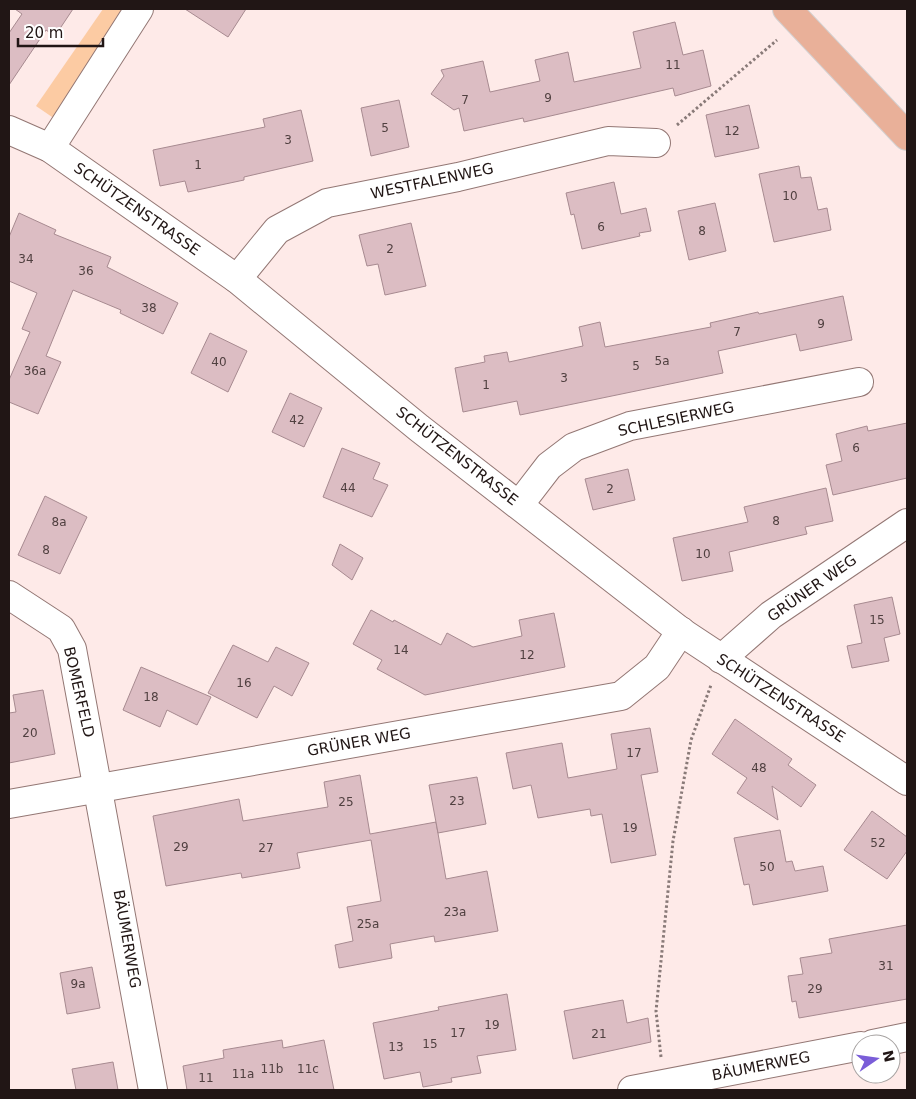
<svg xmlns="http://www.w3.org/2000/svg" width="916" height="1099" viewBox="0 0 916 1099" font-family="'DejaVu Sans',sans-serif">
<rect width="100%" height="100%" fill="#feeae8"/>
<polygon fill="#fccba3" points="103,9 135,9 55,119 36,106"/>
<g fill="#dcbdc3" stroke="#a78a90">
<polygon points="15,9 73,9 55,36 46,30 9,85 9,33 22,14"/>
<polygon points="185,9 246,9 228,37"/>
<polygon points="675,22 683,55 703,50 711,86 675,96 673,88 524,122 523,118 464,131 459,108 454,110 431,94 444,76 441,70 483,61 490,92 540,81 535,60 568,52 574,82 641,68 633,32"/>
<polygon points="399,100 409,147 371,156 361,108"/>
<polygon points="749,105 759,148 715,157 706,115"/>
<polygon points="301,110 313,161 244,177 244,180 188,192 185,181 160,186 153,150 265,127 263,119"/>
<polygon points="799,166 801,178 811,177 818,210 827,208 831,230 774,242 759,174"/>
<polygon points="614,182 621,214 646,208 651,231 639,233 640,236 582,249 574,214 571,215 566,193"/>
<polygon points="715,203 726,251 689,260 678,211"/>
<polygon points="19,213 56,230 54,234 111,257 107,267 178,303 163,334 120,313 121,310 73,290 46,356 61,362 38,414 9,402 9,380 30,332 22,329 37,293 9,281 9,237"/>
<polygon points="411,223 426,286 385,295 378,264 367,266 359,235"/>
<polygon points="843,296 852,340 800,351 796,334 718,351 723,373 520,415 517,401 463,412 455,368 485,362 484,356 507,352 509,362 583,346 579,327 600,322 605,347 711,327 710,323 758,312 759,314"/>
<polygon points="210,333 247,351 228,392 191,373"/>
<polygon points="290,393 322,408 304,447 272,432"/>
<polygon points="907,423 907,478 833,495 826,465 842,461 836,434 867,426 868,431"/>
<polygon points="342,448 380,463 373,479 388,485 372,517 323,497"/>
<polygon points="628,469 635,500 593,510 585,479"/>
<polygon points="826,488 833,521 805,527 807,534 729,552 733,571 682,581 673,538 748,522 744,507"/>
<polygon points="45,496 87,517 60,574 18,555"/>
<polygon points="340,544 363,558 352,580 332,565"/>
<polygon points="892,597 900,634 884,638 889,661 852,668 847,646 862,643 854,605"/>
<polygon points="371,610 393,622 394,620 441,645 447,633 473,647 522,636 519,620 554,613 565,667 425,695 377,669 382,660 353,644"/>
<polygon points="233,645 268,662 276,647 309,663 292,696 274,686 257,718 208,693"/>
<polygon points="141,667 211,697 197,725 167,710 160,727 123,710"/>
<polygon points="43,690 55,754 9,763 9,713 16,712 13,695"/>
<polygon points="735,719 792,759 788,765 816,785 801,807 772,786 778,820 737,793 747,778 712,754"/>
<polygon points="650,728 658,772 641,775 656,855 611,863 602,814 591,816 590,809 538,818 531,785 513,789 506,753 562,743 568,778 617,769 611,734"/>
<polygon points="360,775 370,834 436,822 446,879 487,871 498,931 435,942 434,936 390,944 392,958 339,968 335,945 353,941 347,907 381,901 371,840 297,853 300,868 242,878 241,873 166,886 153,816 239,799 243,821 328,807 324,782"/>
<polygon points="477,777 486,824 438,833 429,785"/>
<polygon points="872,811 907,837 907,851 887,879 844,850"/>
<polygon points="780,830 786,862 792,861 795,871 823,866 828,891 753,905 749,884 744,885 734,838"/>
<polygon points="907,925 907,999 799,1018 796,1001 792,1002 788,976 803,974 800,958 832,953 829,939"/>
<polygon points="92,967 100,1008 67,1014 60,973"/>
<polygon points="507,994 516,1050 477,1056 481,1073 451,1078 452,1082 423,1087 420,1072 384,1079 373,1023 439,1010 438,1007"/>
<polygon points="623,1000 627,1023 648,1018 651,1042 573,1059 564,1011"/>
<polygon points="282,1040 283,1048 324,1040 334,1090 187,1090 183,1066 224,1058 223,1050"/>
<polygon points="113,1062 118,1090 76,1090 72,1069"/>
</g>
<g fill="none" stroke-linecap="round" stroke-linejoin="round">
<g stroke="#937774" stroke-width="30">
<g id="minor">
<polyline points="9,130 50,148 237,279 419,428 683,633 907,781"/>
<polyline points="50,148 139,9"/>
<polyline points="237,279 277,230 327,203 458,177 608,141 656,143"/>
<polyline points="519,505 549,466 574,447 630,426 859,382"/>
<polyline points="9,595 61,629 72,649 153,1090"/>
<polyline points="721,659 771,615 907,523"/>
<polyline points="9,804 621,696 657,667 681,631"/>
<polyline points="873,1044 907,1037"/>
<polyline points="632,1090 861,1046"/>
</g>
</g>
<g stroke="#d3d0d0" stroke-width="30">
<polyline id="major" points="787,9 907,136"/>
</g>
<g stroke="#897a78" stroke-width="3" stroke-dasharray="2.5 2.5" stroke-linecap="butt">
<polyline points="677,125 777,40"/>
<polyline points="661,1057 656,1011 673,841 691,740 711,685"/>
</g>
<use href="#minor" stroke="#fff" stroke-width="28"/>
<use href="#major" stroke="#e9b099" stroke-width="28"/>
</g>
<g text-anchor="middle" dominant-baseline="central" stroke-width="4" stroke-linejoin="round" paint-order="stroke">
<g font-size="12" fill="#504040">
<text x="673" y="65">11</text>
<text x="548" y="98">9</text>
<text x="465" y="100">7</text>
<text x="385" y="128">5</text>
<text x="732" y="131">12</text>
<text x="288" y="140">3</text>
<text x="198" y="165">1</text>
<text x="790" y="196">10</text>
<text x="601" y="227">6</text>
<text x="702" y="231">8</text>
<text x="390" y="249">2</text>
<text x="26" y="259">34</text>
<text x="86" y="271">36</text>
<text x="149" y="308">38</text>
<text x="821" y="324">9</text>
<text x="737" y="332">7</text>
<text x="662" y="361">5a</text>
<text x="219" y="362">40</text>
<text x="636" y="366">5</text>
<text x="35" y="371">36a</text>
<text x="564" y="378">3</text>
<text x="486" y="385">1</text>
<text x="297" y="420">42</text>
<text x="856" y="448">6</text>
<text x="348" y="488">44</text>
<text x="610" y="489">2</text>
<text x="776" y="521">8</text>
<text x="59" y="522">8a</text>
<text x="46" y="550">8</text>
<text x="703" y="554">10</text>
<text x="877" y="620">15</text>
<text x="401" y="650">14</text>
<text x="527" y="655">12</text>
<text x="244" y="683">16</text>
<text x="151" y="697">18</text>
<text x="30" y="733">20</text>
<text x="634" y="753">17</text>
<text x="759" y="768">48</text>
<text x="457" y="801">23</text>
<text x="346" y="802">25</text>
<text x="630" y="828">19</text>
<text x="878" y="843">52</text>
<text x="181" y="847">29</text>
<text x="266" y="848">27</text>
<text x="767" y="867">50</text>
<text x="455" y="912">23a</text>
<text x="368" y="924">25a</text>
<text x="886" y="966">31</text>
<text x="78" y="984">9a</text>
<text x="815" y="989">29</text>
<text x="492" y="1025">19</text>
<text x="458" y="1033">17</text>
<text x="599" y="1034">21</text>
<text x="430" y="1044">15</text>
<text x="396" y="1047">13</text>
<text x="272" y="1069">11b</text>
<text x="308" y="1069">11c</text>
<text x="243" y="1074">11a</text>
<text x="206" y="1078">11</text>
</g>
<g font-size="15" fill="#211615" stroke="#fff">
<text transform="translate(432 181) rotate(-12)">WESTFALENWEG</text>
<text transform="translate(137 209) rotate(35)">SCHÜTZENSTRASSE</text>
<text transform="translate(676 419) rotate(-12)">SCHLESIERWEG</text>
<text transform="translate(457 456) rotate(38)">SCHÜTZENSTRASSE</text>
<text transform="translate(812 588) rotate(-35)">GRÜNER WEG</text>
<text transform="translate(79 692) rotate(77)">BOMERFELD</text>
<text transform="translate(781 698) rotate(33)">SCHÜTZENSTRASSE</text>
<text transform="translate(359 742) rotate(-10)">GRÜNER WEG</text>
<text transform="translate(127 939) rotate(80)">BÄUMERWEG</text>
<text transform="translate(761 1066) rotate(-11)">BÄUMERWEG</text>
</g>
</g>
<rect width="916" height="1099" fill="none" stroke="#211615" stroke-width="20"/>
<g transform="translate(876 1059) rotate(77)"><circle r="24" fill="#ffffff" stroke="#a6a2a1"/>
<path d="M0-4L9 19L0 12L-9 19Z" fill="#7a5dd8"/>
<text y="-8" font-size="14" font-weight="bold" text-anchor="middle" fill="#211615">N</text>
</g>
<path d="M18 38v8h85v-8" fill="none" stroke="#211615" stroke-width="2.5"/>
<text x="25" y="38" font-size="15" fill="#211615" stroke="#ffffff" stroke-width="4" paint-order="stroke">20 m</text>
</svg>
